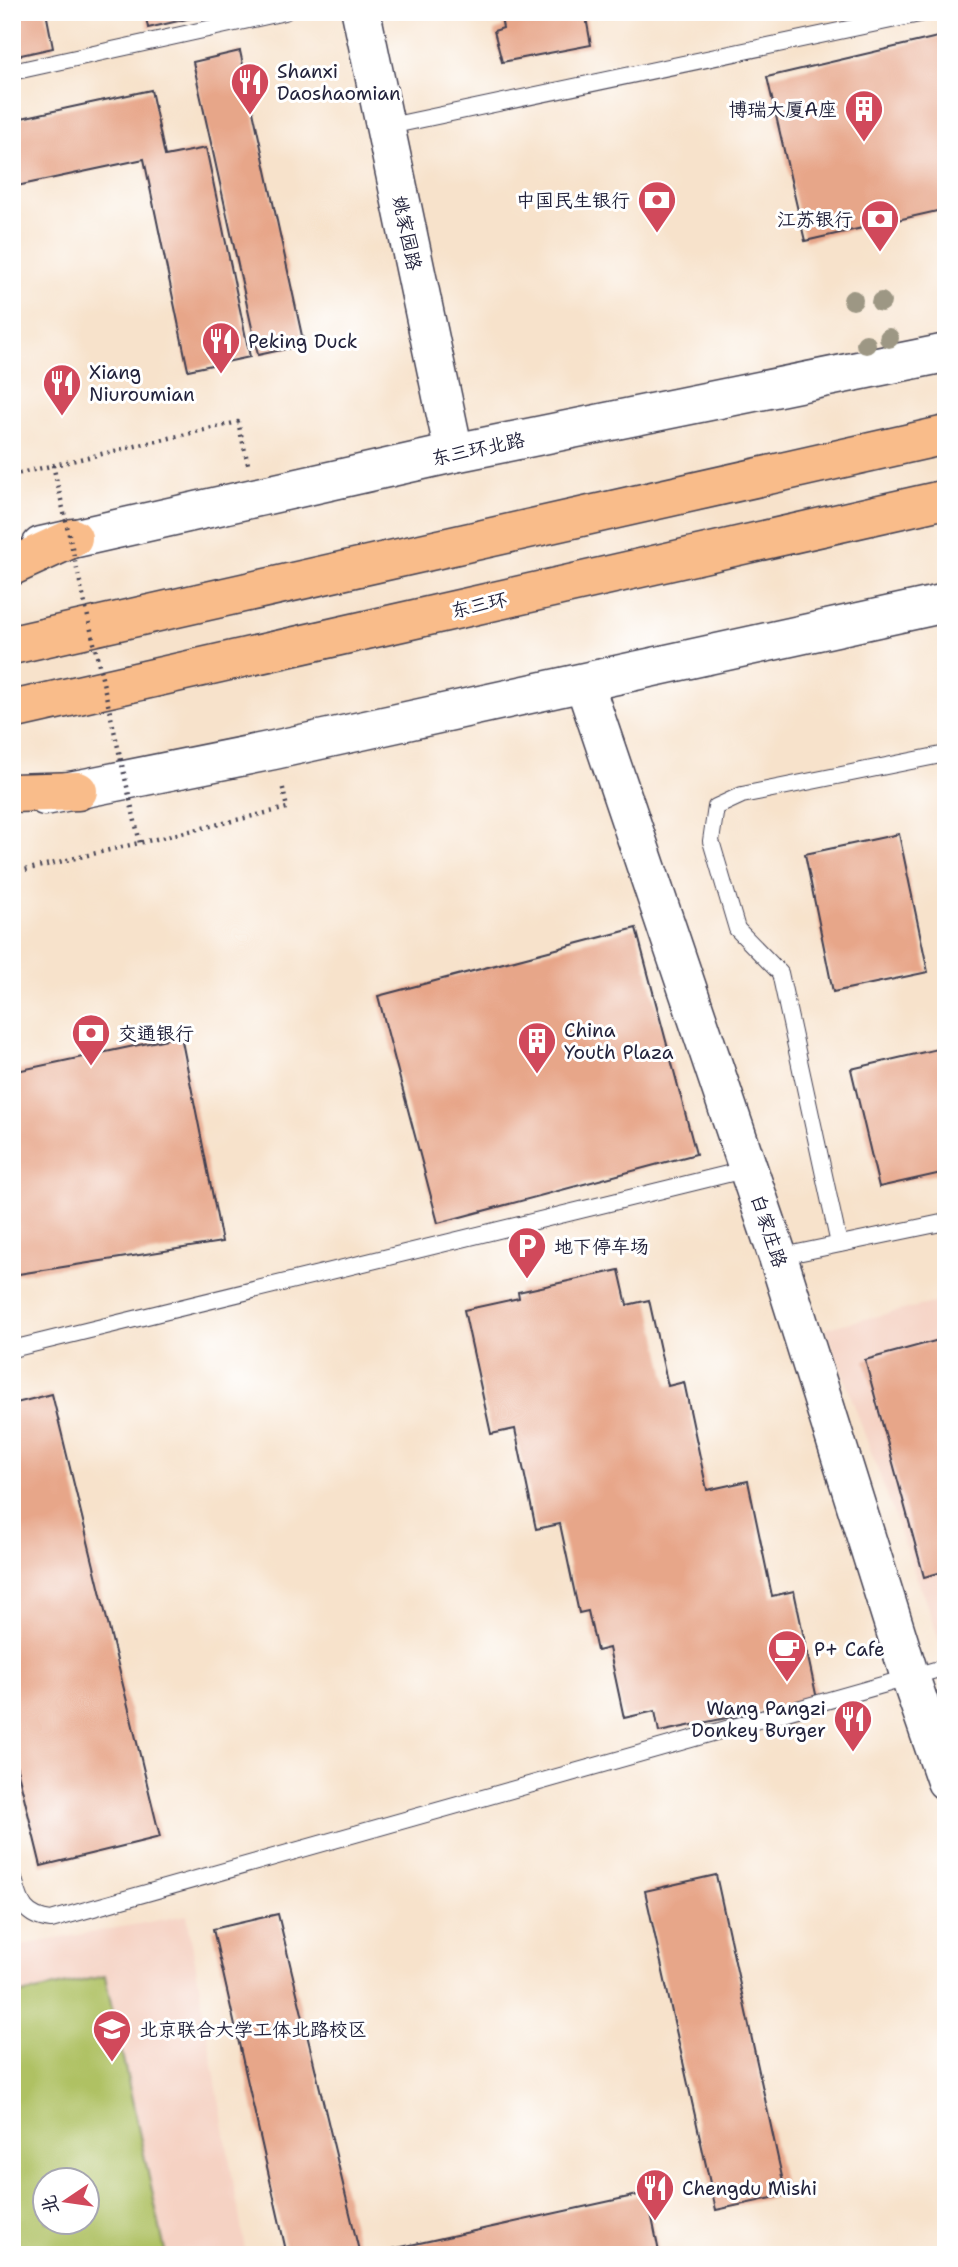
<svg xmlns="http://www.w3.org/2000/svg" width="958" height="2267" viewBox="0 0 958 2267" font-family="'Shantell Sans','LXGW WenKai TC',sans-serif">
<rect width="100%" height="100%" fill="#fff"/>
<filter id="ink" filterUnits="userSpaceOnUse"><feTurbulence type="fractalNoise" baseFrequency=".0143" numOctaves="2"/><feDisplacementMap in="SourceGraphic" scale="14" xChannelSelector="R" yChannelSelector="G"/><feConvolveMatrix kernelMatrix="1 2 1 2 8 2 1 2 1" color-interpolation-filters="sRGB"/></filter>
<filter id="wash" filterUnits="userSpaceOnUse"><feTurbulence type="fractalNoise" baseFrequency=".00686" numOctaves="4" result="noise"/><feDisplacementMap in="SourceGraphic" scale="28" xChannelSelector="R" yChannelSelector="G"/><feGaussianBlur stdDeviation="1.57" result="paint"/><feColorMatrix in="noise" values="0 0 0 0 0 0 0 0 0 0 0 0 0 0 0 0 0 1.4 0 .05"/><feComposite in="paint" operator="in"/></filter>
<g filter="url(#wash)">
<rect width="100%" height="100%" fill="#f7e2cb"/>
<g fill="#f5d2c3" fill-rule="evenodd">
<polygon points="946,1300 946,1658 826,1328"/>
<path d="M187,1915L246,2255H12V1947ZM46,2180H88V2222H46Z"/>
</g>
<path fill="#afc164" stroke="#687250" stroke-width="2" fill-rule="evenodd" d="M105,1976L166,2255H12V1996ZM46,2180H88V2222H46Z"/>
<g id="blocks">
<g fill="#e7a689">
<polygon points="12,12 46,12 53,48 12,57"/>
<polygon points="145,12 213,12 213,13 148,28"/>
<polygon points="500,12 585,12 591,45 502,62 494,31 503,28"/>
<polygon points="946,35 946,209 805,241 767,77"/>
<polygon points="240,51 304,345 258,355 193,62"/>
<polygon points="151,90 165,156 206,148 250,357 188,370 144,159 12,187 12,120"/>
<polygon points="899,834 928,972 833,992 805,854"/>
<polygon points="636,928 696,1154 438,1223 378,996"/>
<polygon points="181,1036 222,1242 12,1275 12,1072"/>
<polygon points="946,1047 946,1172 879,1187 851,1069"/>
<polygon points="619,1270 627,1305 649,1300 668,1386 684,1382 707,1490 748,1481 772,1596 794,1591 817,1699 659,1732 655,1711 624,1718 609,1648 597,1651 588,1611 579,1613 560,1524 536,1529 515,1429 491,1434 464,1310 519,1298 518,1292"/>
<polygon points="946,1338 946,1571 924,1577 865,1360"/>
<polygon points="52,1394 160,1837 41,1866 12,1748 12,1404"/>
<polygon points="716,1875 786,2195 716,2210 645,1891"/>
<polygon points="278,1914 360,2255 287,2255 213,1929"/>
<polygon points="647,2193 659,2252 646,2255 365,2255"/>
</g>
</g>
</g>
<g filter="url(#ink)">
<use href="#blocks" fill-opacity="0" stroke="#423f51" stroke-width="2"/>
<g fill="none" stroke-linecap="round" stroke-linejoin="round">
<g stroke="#423f51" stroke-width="18">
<g id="service">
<polyline points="12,72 285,12"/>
<polyline points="385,127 929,12"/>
<polyline points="839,1244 780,973 737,929 711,841 716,807 742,795 946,754"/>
<polyline points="778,1257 946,1222"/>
<polyline points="12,1349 748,1169"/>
<path d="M12,1872C20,1898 20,1916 51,1920L946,1667"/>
</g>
</g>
<g stroke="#423f51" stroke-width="41">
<g id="tertiary">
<polyline points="361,12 454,453"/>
<polyline points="41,546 454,453 946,353"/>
<polyline points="584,683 778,1257 910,1677 946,1781"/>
<polyline points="45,796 274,750 946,603"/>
</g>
</g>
<g stroke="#423f51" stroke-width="41">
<g id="trunk">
<polyline points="12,566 73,538"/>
<polyline points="12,645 946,435"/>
<polyline points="12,710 946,499"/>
<polyline points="12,793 78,791"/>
</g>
</g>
<g stroke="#423f51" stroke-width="4.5" stroke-dasharray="2 5" stroke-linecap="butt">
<polyline points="12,475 238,422 248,464"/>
<polyline points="12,873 287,808 282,784"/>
</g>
<use href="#service" stroke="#fff" stroke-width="16"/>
<use href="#tertiary" stroke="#fff" stroke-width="38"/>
<use href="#trunk" stroke="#f9bc8a" stroke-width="38"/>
<polyline stroke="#423f51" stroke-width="4.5" stroke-dasharray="2 5" stroke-linecap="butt" points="53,465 140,843"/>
</g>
<g fill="#9d9784">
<circle cx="853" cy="300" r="10"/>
<circle cx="881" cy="302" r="10"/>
<circle cx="889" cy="338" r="10"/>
<circle cx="866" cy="344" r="10"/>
</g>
</g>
<defs>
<g id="restaurant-pin" transform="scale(2.0125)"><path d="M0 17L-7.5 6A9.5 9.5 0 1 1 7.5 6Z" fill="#d1495b" stroke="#fff"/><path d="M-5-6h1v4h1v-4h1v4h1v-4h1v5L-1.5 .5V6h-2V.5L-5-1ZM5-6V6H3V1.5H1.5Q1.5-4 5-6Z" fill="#fff"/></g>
<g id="building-pin" transform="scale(2.0125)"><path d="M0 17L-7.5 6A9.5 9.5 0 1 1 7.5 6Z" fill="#d1495b" stroke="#fff"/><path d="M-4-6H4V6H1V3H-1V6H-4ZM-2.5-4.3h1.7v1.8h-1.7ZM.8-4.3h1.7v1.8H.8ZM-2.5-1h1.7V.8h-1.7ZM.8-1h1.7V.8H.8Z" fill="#fff"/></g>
<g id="bank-pin" transform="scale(2.0125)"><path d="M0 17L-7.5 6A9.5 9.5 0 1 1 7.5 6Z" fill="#d1495b" stroke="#fff"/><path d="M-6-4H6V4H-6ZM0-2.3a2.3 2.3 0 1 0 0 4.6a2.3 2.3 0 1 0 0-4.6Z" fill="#fff"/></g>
<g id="parking-pin" transform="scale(2.0125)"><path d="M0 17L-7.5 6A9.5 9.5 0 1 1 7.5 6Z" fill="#d1495b" stroke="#fff"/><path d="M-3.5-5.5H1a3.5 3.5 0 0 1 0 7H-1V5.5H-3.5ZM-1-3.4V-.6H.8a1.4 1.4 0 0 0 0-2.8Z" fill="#fff"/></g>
<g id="cafe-pin" transform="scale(2.0125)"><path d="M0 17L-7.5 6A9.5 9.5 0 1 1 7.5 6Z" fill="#d1495b" stroke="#fff"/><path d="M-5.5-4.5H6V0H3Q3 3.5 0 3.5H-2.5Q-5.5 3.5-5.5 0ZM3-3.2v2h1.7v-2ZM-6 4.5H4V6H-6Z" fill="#fff"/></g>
<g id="university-pin" transform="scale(2.0125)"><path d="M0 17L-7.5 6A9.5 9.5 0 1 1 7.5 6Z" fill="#d1495b" stroke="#fff"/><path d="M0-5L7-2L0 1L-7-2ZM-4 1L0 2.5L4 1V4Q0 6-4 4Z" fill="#fff"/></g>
</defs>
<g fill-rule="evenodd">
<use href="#restaurant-pin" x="250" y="82"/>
<use href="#building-pin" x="864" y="109"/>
<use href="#bank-pin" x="657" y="200"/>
<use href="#bank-pin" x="880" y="219"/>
<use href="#restaurant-pin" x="221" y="341"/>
<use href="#restaurant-pin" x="62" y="383"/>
<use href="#bank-pin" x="91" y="1033"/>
<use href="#building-pin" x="537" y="1041"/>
<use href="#parking-pin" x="527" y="1246"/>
<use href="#cafe-pin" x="787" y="1649"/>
<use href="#restaurant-pin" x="853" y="1719"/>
<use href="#university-pin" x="112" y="2029"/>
<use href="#restaurant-pin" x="655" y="2188"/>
</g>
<g text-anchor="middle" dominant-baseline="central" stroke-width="6" stroke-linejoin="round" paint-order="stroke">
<g font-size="19" fill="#22223b" stroke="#fff" text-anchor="start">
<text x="277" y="71">Shanxi<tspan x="277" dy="22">Daoshaomian</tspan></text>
<text x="837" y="109" text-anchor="end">博瑞大厦A座</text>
<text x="630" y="200" text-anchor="end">中国民生银行</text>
<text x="853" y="219" text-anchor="end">江苏银行</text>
<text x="248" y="341">Peking Duck</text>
<text x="89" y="372">Xiang<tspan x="89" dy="22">Niuroumian</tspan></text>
<text x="564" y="1030">China<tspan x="564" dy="22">Youth Plaza</tspan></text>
<text x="118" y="1033">交通银行</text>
<text x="554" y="1246">地下停车场</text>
<text x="814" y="1649">P+ Cafe</text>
<text x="826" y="1708" text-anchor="end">Wang Pangzi<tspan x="826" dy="22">Donkey Burger</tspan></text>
<text x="139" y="2029">北京联合大学工体北路校区</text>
<text x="682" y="2188">Chengdu Mishi</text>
</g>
<g font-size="19" fill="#22223b" stroke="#fff">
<text transform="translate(407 233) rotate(78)">姚家园路</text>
<text transform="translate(478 449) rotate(-12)">东三环北路</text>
<text transform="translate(479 605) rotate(-13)">东三环</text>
<text transform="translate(769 1231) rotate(72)">白家庄路</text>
</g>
</g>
<rect width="958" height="2267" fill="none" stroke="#fff" stroke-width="42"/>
<g transform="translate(66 2201) rotate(257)"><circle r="33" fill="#ffffff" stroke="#a7a7b1" stroke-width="2"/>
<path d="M0-5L12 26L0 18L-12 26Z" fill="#d1495b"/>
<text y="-10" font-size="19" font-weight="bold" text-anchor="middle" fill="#22223b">北</text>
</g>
</svg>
